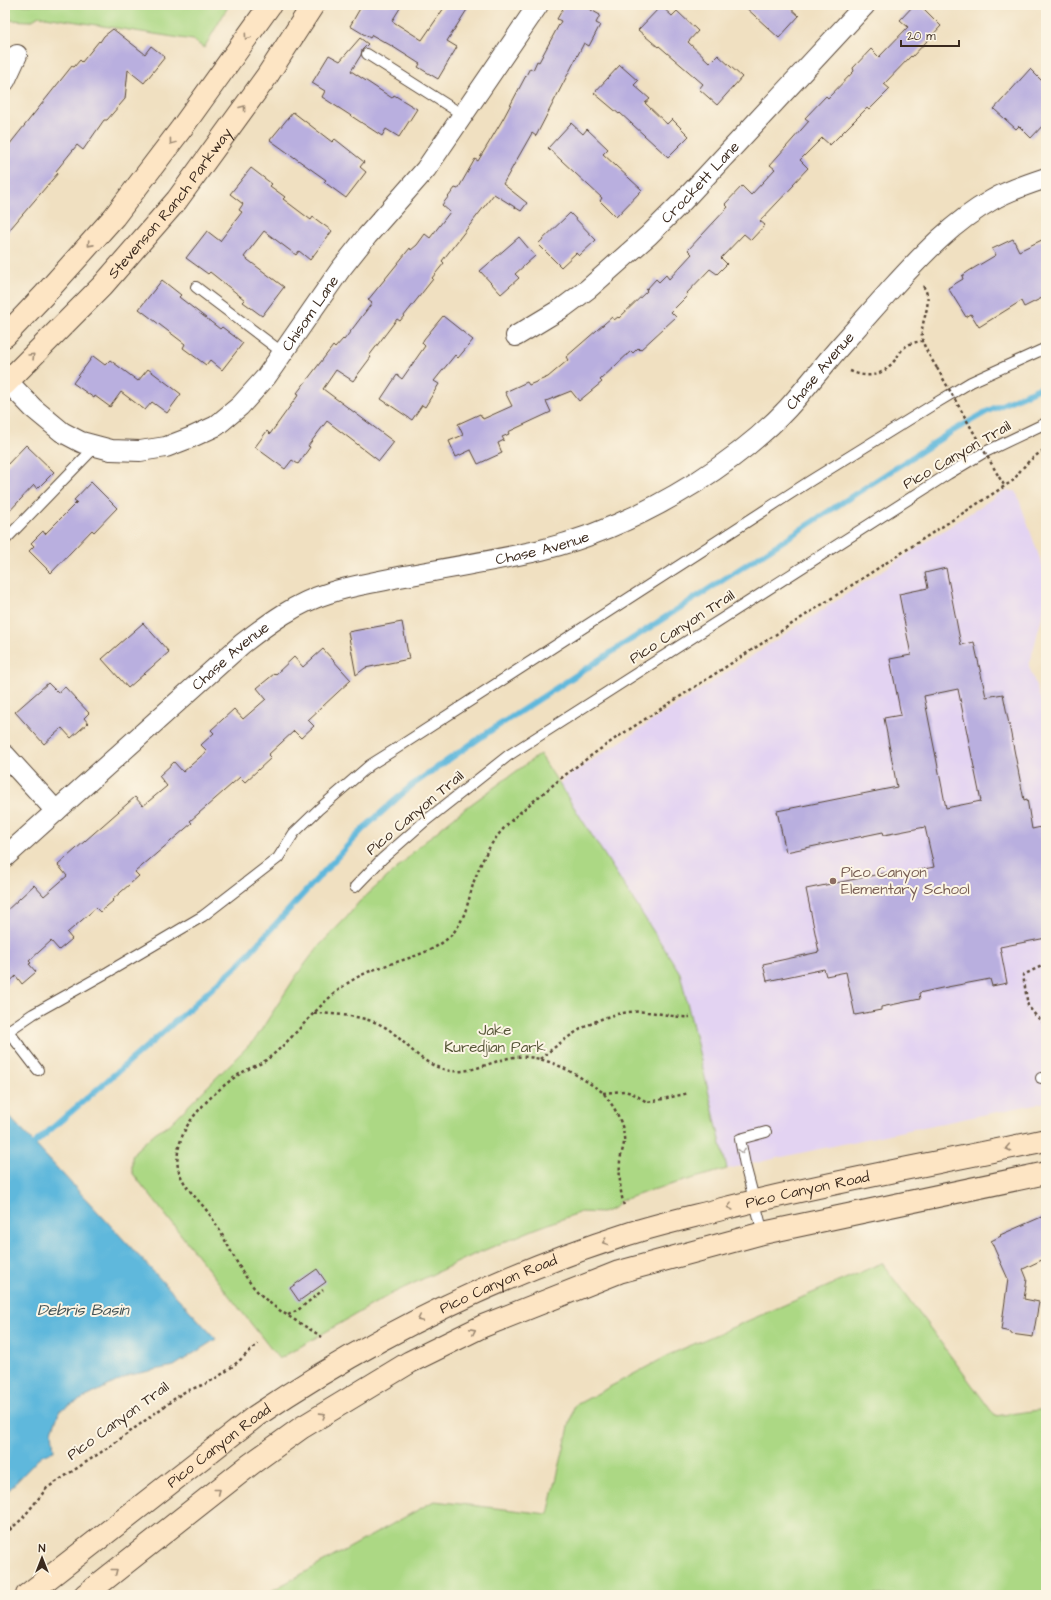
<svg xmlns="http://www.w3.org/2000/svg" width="1051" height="1600" viewBox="0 0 1051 1600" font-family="'Architects Daughter',sans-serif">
<rect width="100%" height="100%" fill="#fcf5e5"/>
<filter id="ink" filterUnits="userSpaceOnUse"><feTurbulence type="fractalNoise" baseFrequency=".025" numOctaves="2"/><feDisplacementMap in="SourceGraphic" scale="8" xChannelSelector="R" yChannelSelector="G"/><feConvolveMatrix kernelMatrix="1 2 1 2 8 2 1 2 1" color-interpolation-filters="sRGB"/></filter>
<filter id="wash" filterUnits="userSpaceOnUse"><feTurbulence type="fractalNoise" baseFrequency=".012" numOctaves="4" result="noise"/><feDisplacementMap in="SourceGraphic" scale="16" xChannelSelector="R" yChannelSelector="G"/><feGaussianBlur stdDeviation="0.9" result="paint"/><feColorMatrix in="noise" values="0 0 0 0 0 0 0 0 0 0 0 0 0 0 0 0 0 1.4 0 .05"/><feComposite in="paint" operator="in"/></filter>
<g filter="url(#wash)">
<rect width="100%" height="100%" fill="#f0e0c1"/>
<polygon fill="#e3d3f2" points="1004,491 1016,491 1046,576 1046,601 1029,666 1046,715 1046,1102 889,1134 727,1169 699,1055 558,789 562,780"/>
<g fill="#acd884" stroke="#748151">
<polygon points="5,5 229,5 204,48 193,40 39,16 31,21 5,20"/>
<polygon points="540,754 680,973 727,1169 652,1190 620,1201 614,1208 602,1213 581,1212 535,1229 473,1255 389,1295 279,1359 134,1175 132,1171 132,1157 135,1151 156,1132 170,1124 256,1038 296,976 318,947 347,917 359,902 402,864 416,849 459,813"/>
<polygon points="882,1263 995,1416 1046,1409 1046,1595 264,1595 434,1501 548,1514 574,1406 673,1353"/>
</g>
<polygon fill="#5fb8dc" stroke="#4d717d" points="5,1112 216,1339 174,1366 130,1375 60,1410 52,1431 54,1451 42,1455 5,1494"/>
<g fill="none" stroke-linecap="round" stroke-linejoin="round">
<polyline stroke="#5fb8dc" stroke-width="6" points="28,1149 160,1035 239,964 362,830 412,785 490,731 951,432 988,411 1046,385"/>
</g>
<g id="blocks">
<g fill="#b9afdf" fill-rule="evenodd">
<polygon points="362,5 402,5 392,21 422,40 446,5 470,5 447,41 457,47 438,79 418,67 420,64 390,45 372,35 370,38 350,26"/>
<polygon points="565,5 582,5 600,15 596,23 600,25 589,46 584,43 536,136 532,133 503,184 527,203 521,211 494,194 442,261 444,263 432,278 433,279 400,321 397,319 369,356 371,357 353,381 336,370 323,389 394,442 379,461 327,421 308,446 310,447 298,464 292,460 285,469 255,447 267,431 270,434 299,394 297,393 333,346 335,348 343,339 344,340 372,303 368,300 410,248 411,250 417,245 425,234 430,238 450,212 442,205 455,188 458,189 475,159 478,161 503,119 530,68 533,70 537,61 539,62 561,21 557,19"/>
<polygon points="743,5 787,5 799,16 779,38"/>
<polygon points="914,5 920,5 941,26 912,57 911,56 884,84 890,89 869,110 867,108 830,145 822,138 800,160 808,168 793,184 794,185 760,221 765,225 751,240 744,234 721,258 727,264 717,274 710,269 686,294 687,296 671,312 676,317 640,350 638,348 633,353 631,351 600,380 602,382 579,401 571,391 546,401 551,412 508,432 509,434 502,437 504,440 498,443 502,453 478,464 471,450 456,457 449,441 463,435 458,424 480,414 483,419 512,406 505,392 527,382 529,385 548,377 568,360 566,357 612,317 614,320 618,317 619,318 647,291 646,290 656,279 659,282 666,275 669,279 692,254 688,250 728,207 725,204 742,186 751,195 775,169 770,165 809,121 805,118 826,96 828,98 854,71 853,68 871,49 879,57 908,27 900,20"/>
<polygon points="661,6 672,16 677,11 698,31 688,42 710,63 718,55 742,77 717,105 699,89 703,84 659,46 658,47 638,30"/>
<polygon points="113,29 145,54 151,46 165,57 144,83 128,70 125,99 107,120 104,120 83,150 77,145 56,171 58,173 5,235 5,150 72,66 74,67 80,60 82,62 99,41 100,42 104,36"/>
<polygon points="360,38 368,44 362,50 361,55 351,71 392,98 394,95 417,109 399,137 386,129 382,136 322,97 325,91 312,83 329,55 340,61"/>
<polygon points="620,65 638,81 634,85 650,99 645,103 667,124 672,119 689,136 668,157 620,113 619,114 594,93"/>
<polygon points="1030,69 1046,85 1046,122 1031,138 1019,126 1016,129 994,109"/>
<polygon points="293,112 332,142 335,139 364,162 360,167 366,172 346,198 324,182 326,180 270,140"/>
<polygon points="571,123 583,134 587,129 608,149 603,154 642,190 616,217 600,201 602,198 548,148"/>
<polygon points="251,168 272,184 270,186 285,197 283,199 311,220 313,217 332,231 310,260 299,251 296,255 264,231 244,257 284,287 262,316 243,302 245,300 210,272 208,274 186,258 207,231 220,241 242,212 239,210 243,204 230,194"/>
<polygon points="570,213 596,240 579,256 576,253 561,267 538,244"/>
<polygon points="519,237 535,256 515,274 519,278 501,294 480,271"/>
<polygon points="1046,238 1046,296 1024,307 1021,301 979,327 971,314 966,317 948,288 963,279 962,276 969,271 996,255 992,249 1013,239 1019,251"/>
<polygon points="162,280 181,295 179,297 220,329 222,327 243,343 222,370 210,360 206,365 183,348 185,344 139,309"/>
<polygon points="443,316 473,340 458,358 455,355 434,381 439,384 425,407 422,405 412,420 381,399 397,375 402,379 425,346 422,343 424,339"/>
<polygon points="93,356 105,365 110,360 138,381 148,369 181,394 167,413 152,402 145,410 121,392 110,407 95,396 94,398 73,383"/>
<polygon points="26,445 54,472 37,489 34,485 5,516 5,467"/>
<polygon points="91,482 117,508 94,532 92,530 51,573 29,551 34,546 31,543 43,531 45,534 77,502 74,500"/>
<path d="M946,568L961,645L974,642L986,697L1003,694L1024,800L1027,799L1032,829L1046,826V938L1000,947L1007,983L992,986L990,979L942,988L919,993L920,999L881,1007V1010L855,1015L846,972L826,976L824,969L767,981L763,964L819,952L806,889L895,871V875L934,867L925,827L884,835L883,832L786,852L777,811L897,787L884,718L901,715L890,659L911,655L899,594L928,588L925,573ZM958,689L981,801L946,808L924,696Z"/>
<polygon points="402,622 409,659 365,668 356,675 348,632"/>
<polygon points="143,623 169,652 128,688 102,659"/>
<polygon points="323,649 351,680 308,720 314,726 301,738 294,731 268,755 271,758 245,782 240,777 190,821 192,823 135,872 139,876 112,900 113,901 100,912 96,908 67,933 72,939 59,950 51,941 29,961 31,963 29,964 36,972 22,984 16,976 5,986 5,912 34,885 44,896 67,876 58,865 94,833 135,797 143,806 167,786 159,776 174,762 183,772 207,751 201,745 214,733 211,730 234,709 243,719 266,699 257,688 274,674 275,675 294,657 303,667"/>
<polygon points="48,683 58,693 65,687 89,713 84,718 88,723 71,738 62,728 44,744 15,712"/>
<polygon points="1046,1215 1046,1258 1023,1269 1027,1279 1024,1299 1039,1302 1033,1337 1011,1334 1011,1332 1001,1330 1008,1279 991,1241 1001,1236 1000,1235"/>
<polygon points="317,1269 326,1282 299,1301 290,1288"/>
</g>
</g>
</g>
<g filter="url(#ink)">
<use href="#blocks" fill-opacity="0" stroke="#564536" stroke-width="1"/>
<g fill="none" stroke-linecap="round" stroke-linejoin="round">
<g stroke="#564536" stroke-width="12">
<g id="lane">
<polyline points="367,54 463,115"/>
<polyline points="196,287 283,353"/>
<polyline points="5,540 96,446"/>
<polyline points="355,887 382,859 424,822 509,755 948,474 983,453 1046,423"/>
<polyline points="8,1031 38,1070"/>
<polyline points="5,1033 33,1014 108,972 203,916 278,858 294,833 319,809 370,765 394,750 810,481 931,406 971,382 1046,348"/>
<polyline points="1041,1078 1046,1078"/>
<polyline points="763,1233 745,1165 740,1139 766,1132"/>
</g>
</g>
<g stroke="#564536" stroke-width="22">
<g id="street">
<polyline points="5,81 17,55"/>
<path id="s1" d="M516,336L564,307L588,289L649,235L683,201L865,5"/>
<path id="s2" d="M7,381L33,408L62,432L81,442L111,450L140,451L166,447L192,437L216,426L240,406L266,377L340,270L367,236L426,169L538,5"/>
<polyline points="5,755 56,811"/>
<path id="s3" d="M5,857L242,644C269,623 296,603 329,593C350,586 373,583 394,578C443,569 493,561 541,550C595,537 647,513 695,483C728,462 761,437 788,408C807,387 825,363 844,342C860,324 876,306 892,288C922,255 953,222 992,200C1009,190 1028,184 1046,178"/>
</g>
</g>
<g stroke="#564536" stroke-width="24">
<g id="secondary">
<polyline points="5,336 45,294 114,217 181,129 270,5"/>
<path id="s4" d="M5,384L103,285L177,200L267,76L313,5"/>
<path id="s5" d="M27,1595L256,1416C371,1338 496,1276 628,1234C659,1224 691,1217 722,1209C829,1182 938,1163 1046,1140"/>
<polyline points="85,1595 251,1464 301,1428 410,1362 483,1326 619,1272 763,1233 1046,1173"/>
</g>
</g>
<g stroke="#564536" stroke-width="2.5" stroke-dasharray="3 3" stroke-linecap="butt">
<path d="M923,286C936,304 917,323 923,342C926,351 932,360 937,368"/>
<path d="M850,371C869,379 882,376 895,360C898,356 901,350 905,347C910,343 916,342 923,341"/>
<polyline points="999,477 1004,485"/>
<polyline points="1046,964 1023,975 1028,1006 1037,1017 1046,1025"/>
<path d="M314,1013C339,1014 373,1016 392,1032C411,1048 421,1063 446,1070C468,1076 493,1060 514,1057C542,1054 570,1070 592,1085C596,1088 601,1090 604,1094C614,1106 623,1122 624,1137C625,1145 621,1153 620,1161C619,1177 620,1191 624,1206"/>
<path d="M540,1059C570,1034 605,1008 647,1012C662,1013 675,1018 690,1017"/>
<polyline points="603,1093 624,1091 632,1093 647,1102 654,1101 689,1093"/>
<polyline points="288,1315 298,1310 323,1290"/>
<path d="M322,1337C301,1323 276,1311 258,1292C237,1270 227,1239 210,1215C199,1199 183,1188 178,1168C176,1156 179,1142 185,1130C194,1111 224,1083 243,1072C251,1067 262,1064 269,1058C300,1033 321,998 356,978C383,962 424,959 447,939C465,924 468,901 474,881C479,868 484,856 491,845C507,820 531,804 553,785C573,768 595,753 616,738L1014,480L1020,471L1029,461L1046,448"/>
<path d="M5,1534L22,1519L47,1488L112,1445L181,1394C189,1389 199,1387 207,1383C226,1374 242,1358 258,1344"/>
</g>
<use href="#lane" stroke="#fff" stroke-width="10"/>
<use href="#street" stroke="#fff" stroke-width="20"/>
<use href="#secondary" stroke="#fde5c4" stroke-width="22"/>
<polyline stroke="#564536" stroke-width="2.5" stroke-dasharray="3 3" stroke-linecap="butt" points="937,368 999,477"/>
</g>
<defs><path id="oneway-chevron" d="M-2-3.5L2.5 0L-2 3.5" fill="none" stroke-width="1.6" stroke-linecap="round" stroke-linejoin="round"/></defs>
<g stroke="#9c8871">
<use href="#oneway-chevron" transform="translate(247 37) rotate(126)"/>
<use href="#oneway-chevron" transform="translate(243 108) rotate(-53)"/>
<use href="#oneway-chevron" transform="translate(172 142) rotate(127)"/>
<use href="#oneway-chevron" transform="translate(90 244) rotate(132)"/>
<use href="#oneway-chevron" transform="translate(32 356) rotate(-45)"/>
<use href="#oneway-chevron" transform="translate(1008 1148) rotate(168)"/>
<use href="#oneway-chevron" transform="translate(730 1207) rotate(166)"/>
<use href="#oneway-chevron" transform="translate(605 1242) rotate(160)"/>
<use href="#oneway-chevron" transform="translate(420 1319) rotate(154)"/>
<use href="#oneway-chevron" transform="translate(473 1331) rotate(-26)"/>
<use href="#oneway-chevron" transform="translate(323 1415) rotate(-32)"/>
<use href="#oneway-chevron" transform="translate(218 1491) rotate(-38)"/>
<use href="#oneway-chevron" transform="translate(115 1571) rotate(-38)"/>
</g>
<use stroke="#a79f9a" href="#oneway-chevron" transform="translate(742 1151) rotate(80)"/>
</g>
<circle fill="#8d6e63" stroke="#fcf5e5" stroke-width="1.5" cx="833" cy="881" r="4"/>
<g text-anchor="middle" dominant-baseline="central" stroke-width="4" stroke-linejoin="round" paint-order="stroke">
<g font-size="15" fill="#3b2a1e" stroke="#fcf5e5">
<text stroke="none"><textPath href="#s1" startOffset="241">Crockett Lane</textPath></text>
<text stroke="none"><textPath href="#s4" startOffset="245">Stevenson Ranch Parkway</textPath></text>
<text stroke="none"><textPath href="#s2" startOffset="385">Chisom Lane</textPath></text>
<text stroke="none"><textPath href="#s3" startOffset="974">Chase Avenue</textPath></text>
<text transform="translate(957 455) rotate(-30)">Pico Canyon Trail</text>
<text stroke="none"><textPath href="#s3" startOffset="638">Chase Avenue</textPath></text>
<text transform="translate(682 627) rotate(-33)">Pico Canyon Trail</text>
<text stroke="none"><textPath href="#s3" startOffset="302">Chase Avenue</textPath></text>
<text transform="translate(415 813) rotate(-40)">Pico Canyon Trail</text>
<text stroke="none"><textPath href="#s5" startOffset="891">Pico Canyon Road</textPath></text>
<text stroke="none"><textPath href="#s5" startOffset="567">Pico Canyon Road</textPath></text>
<text transform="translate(118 1421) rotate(-36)">Pico Canyon Trail</text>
<text stroke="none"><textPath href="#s5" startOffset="243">Pico Canyon Road</textPath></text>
</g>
<g font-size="15" fill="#785e54" stroke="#fcf5e5" text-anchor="start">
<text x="841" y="872">Pico Canyon<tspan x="841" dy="17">Elementary School</tspan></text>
</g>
<g font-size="15" fill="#575638" stroke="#fcf5e5">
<text x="495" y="1030">Jake<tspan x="495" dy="17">Kuredjian Park</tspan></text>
</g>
<g font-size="16" font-style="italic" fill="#465557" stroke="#fcf5e5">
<text x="83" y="1310">Debris Basin</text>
</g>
</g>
<rect width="1051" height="1600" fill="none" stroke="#fcf5e5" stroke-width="20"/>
<g transform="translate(42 1558)" stroke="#fcf5e5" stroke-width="3" paint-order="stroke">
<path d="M0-3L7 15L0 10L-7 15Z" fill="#3b2a1e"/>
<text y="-6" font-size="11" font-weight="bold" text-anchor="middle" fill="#3b2a1e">N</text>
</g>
<path d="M901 40v6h58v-6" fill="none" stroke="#3b2a1e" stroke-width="2"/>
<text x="907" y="40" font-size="12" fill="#3b2a1e" stroke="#fcf5e5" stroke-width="3" paint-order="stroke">20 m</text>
</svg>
